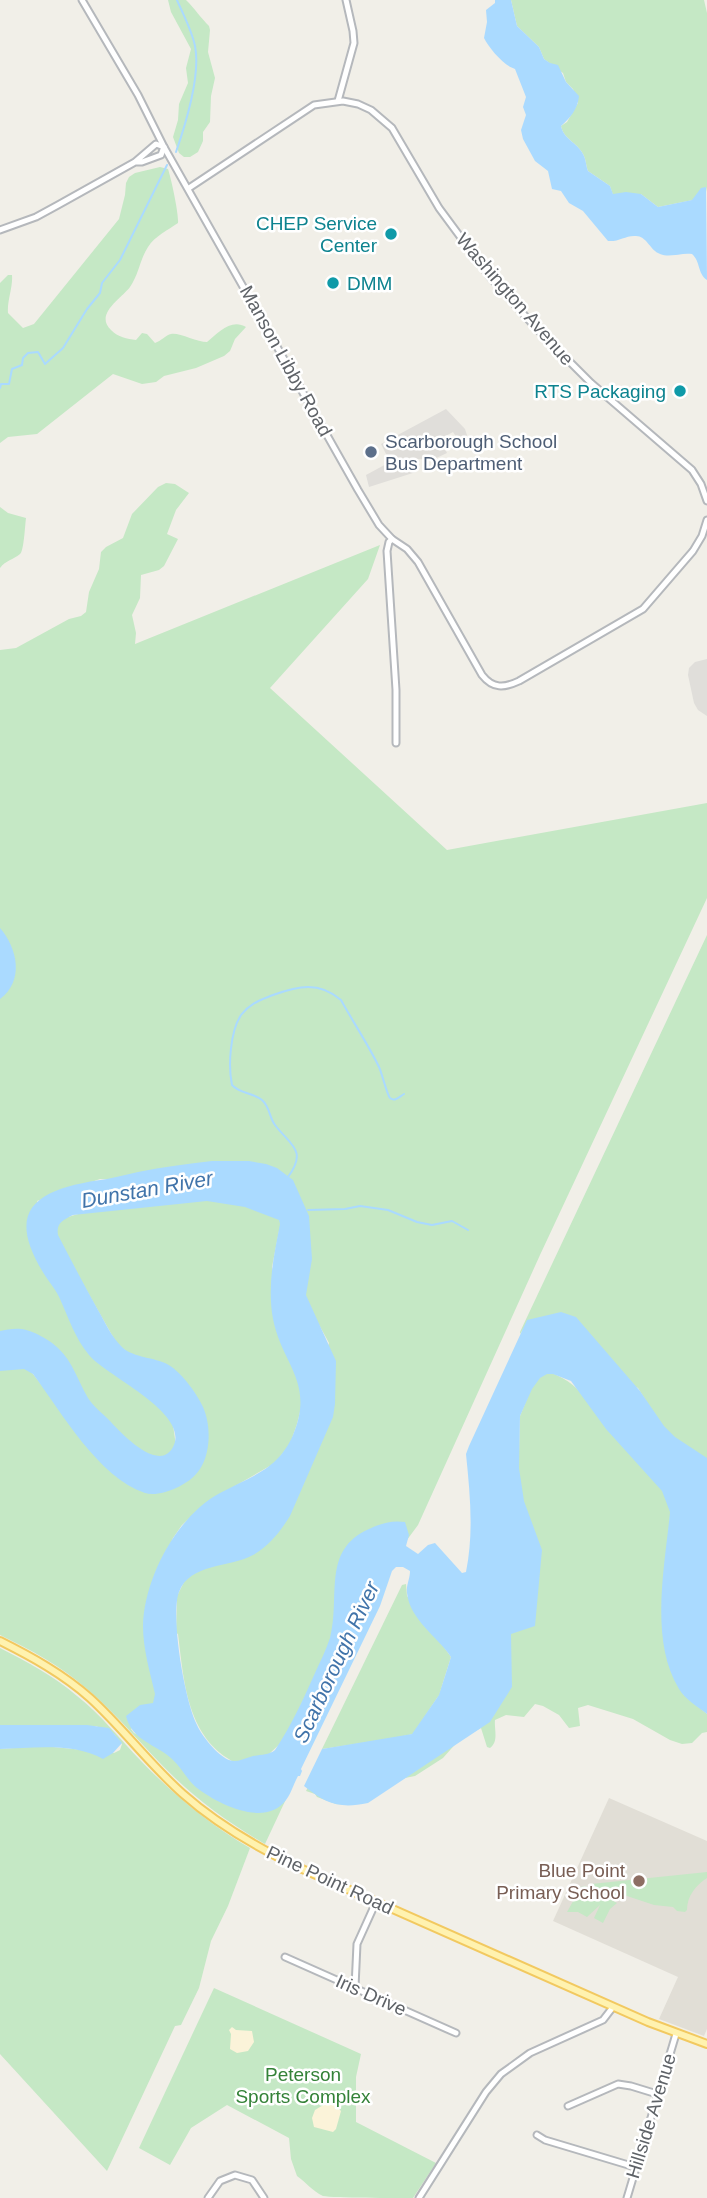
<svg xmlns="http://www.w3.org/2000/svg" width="707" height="2198" viewBox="0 0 707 2198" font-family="Helvetica,sans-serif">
<rect width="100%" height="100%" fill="#f1efe8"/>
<g fill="#e0deda">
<polygon points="446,409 465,429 467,435 463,442 461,444 453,432 440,439 447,453 432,460 417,459 416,472 369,487 366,475 390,462 381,444"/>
<polygon points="707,659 707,716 698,710 694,703 688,675 689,668 695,662"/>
</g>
<polygon fill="#e1ded6" points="609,1798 707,1841 707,2029 704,2036 659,2019 678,1977 553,1921"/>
<g fill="#c5e8c5">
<path d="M168,0H186C195,9 201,18 209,26L210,30L208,52L215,78L211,96L210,122L203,132V141L198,152L190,157H184L179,153L173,137L178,120L179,104L188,83L186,68L191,49L171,12Z"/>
<path d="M511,0H704L707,13V192L706,187L693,200L658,207L641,194L613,195L610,186L588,171C586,166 586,159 583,154C577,142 564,140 561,126L567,122L578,103L573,89L566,82L563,73L544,59L539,47L517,26Z"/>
<path d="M160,167L168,169C171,178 179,214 178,223C168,230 155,236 148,247C140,259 139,274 130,287C122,298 94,314 111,330C118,337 127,339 136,340L142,333L147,334L155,343C161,341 166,335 171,334C178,332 197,342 207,342C218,333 231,318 246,327L235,339L230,351L224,356L196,368L164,376L156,382L142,384L113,374L37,434L8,437L0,443V283L8,275H12C13,288 7,300 8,313L23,328L34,324L119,219L125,195L126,183L129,177L135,173Z"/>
<path d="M166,483L175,484L189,493L176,510L167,534L178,539L164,566L159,570L141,575L140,598L132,615L136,633L135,644L380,545L368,579L270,688L447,850L707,803V898L540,1255L418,1525L330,1644L284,1740L268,1755L236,1763C187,1739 184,1682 178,1634L176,1633L177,1596L188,1574L257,1548L329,1343L311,1310L301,1296L306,1213L107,1179H100L37,1201L123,1380L170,1404L176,1446L161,1461L140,1450L0,1332V650L16,648L69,619L81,616L86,612L89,592L99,569L101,552L106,547L123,538L132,514L158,487Z"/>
<path d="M0,507L8,513L26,518C25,525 24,551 20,554C13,560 6,560 0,568Z"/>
<polygon points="707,935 707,1462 667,1434 638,1388 526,1325 520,1334 520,1332"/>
<path d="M221,1199L278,1216L282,1227L279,1231L272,1267L302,1383L301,1408L297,1424L290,1444L275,1463L207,1502L182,1525L173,1538L152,1584L158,1700L131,1729L134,1733L287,1797L265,1844C232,1825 201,1803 174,1777C144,1748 118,1715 87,1689C61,1666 31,1650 0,1635V1368L25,1364L88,1443L199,1466L130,1354L117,1344L57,1238L56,1228L61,1219L85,1212L134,1208L160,1203Z"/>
<path d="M546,1370C563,1378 575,1383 585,1399L658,1482L671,1506L667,1548L683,1694L707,1714V1732L702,1733L692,1743L682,1744L670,1740L633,1719L588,1705L578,1708L580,1726L569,1728L559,1715L543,1706L535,1704L524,1717L506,1715L495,1720C494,1730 499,1741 490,1748L487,1747L481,1728L459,1740L443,1758L415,1776L405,1778L352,1805L336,1804L317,1797L315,1794L306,1791L310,1783L409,1772L518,1488L520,1416L533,1384Z"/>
<polygon points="406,1584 407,1596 451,1657 439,1695 413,1734 390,1739 322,1749 402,1585"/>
<path d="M0,1648C27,1662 54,1676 77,1696C101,1715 120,1739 141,1761C174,1795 209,1824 250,1848L228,1906L211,1941L199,1988L181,2025L175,2026L107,2171L0,2054V1749L43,1746L114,1753L120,1750L122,1744L114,1734L96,1726L79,1729L32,1725H0Z"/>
<path d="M707,1872V1878C696,1885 687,1896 687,1910L685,1912L677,1911L673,1907L654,1905L627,1896H611L599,1891L591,1884Z"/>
<polygon points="585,1886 617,1903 610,1909 603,1923 594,1918 600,1905 587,1917 578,1912 567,1912 581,1887"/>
<path d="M214,1988L361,2054L356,2077V2122L436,2163L413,2198C396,2198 334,2198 323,2196C312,2191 306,2182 297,2176L291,2159L289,2138L227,2105L191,2128L170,2165L139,2148Z"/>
</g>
<g fill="#fbf3d9">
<polygon points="232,2027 236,2030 252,2031 254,2042 248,2051 237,2053 230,2049 231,2034 229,2030"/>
<polygon points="325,2104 335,2105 341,2111 336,2129 333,2132 314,2127 312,2118 315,2110"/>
</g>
<g fill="#aadaff">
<path d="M495,0H511L517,26L539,47L544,59L550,63L558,65L566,82L579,96C578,109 570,118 561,126C564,140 577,142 583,154C586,159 586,166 588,171L610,186L613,194L626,192L641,194L658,207L692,200L701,188L706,187L707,280C697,273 701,262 692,254C681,252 669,259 658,253C650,249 646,236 636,236C626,235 619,242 608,241L583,211L569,203L561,191L552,189L548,171L535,161L523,139L521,130L526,115L523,107L526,97L515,69C504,66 489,48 484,38L487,22L486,10L495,3Z"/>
<path d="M0,928C18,949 24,981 0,999Z"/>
<path d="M212,1161H249L266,1164L277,1168L293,1180L309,1216L312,1259L306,1295L336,1361L335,1404L333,1417L290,1516C280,1532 269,1546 253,1555C229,1568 190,1563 179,1592C170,1616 185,1702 197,1725C202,1736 217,1755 229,1760C236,1763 243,1759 250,1757C259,1754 268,1756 275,1750C291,1726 303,1700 315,1673C320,1662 326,1650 330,1638C341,1597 321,1550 369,1529C381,1523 393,1520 405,1522L409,1535L406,1546L418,1554L428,1545L435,1543L462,1573L466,1572C474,1532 470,1494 466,1454L469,1446L527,1320L561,1312L576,1317L640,1391L664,1426L675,1437L707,1458V1714C698,1707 685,1699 679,1689C649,1640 665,1566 670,1512L662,1491L606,1429L571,1381L553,1374H547L540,1378L532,1389L520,1416L519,1468L524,1501L542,1550L535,1626L511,1634L512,1687L490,1722L368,1803C340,1809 326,1804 304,1786L322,1749L412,1734L439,1695L451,1657C437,1636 410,1620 407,1593C406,1585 410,1579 410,1571L403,1567H396L392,1571L380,1606L301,1769L302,1771L300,1776H298C294,1783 291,1794 286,1800C265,1828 218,1804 197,1788C187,1780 182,1768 172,1759C156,1744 132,1741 126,1716L140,1705L153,1703L155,1694C150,1672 143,1649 143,1626C144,1578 177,1516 220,1493C251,1476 278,1470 293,1435C315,1382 282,1365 273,1319C267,1286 274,1255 280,1224L279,1220L245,1207L207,1201L73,1215C63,1220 56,1223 58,1235C71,1260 84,1285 98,1310C105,1322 111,1336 121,1346C131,1357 151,1357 165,1363C180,1370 196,1392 203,1407C211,1425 211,1452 200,1469C194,1478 185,1484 176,1488C167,1492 154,1496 145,1493C98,1477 62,1413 33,1374L24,1369L0,1371V1331C6,1330 14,1328 21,1329C32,1330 50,1340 58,1348C73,1362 78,1381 88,1398C93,1406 103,1414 110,1421C120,1432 159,1474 173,1447C191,1413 106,1376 89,1355C75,1338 69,1319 60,1299C57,1292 51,1284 46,1277C0,1206 41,1188 107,1179C118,1177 128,1174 138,1172C163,1167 187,1164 212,1161Z"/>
<path d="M0,1725H87L109,1728L122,1743L113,1753L103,1759C74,1742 32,1748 0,1749Z"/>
</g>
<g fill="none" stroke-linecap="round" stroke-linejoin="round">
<g stroke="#aadaff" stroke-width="2">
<path d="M176,152C186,123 201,76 195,46C192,31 183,14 177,0"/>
<polyline points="0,388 1,384 9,384 12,369 22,365 23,358 28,353 38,352 45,364 63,348 87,309 100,293 102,283 120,260 167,165"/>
<path d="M288,1177C308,1150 290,1145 275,1125C269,1117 270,1107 262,1100C252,1092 240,1094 232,1085C228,1066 230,1032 241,1015C250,1003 261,1000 273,995C298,986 319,981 341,1000C353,1022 368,1044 379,1067C382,1073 387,1095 390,1098C395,1102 399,1097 404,1094"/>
<polyline points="308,1210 345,1209 360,1206 388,1210 417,1222 432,1225 452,1221 468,1230"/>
</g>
<g stroke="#b5b8bc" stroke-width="9">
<g id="minor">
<polyline points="82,0 138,95 164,147 358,490 379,525 392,539 389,542 387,551 396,690 396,743"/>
<polyline points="338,101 354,43 353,31 346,0"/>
<polyline points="189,188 314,105 343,101 358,104 371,110 392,128 439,208 490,277 537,329 591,383 692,470 701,484 707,501"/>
<polyline points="0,230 36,217 58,205 135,162 156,144 164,147 161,155 142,162 135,162"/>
<path d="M392,539L407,549L418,562L482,675C493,689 504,688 519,681L643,609L693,551L702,536L707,520"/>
<polyline points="285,1957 456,2033"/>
<polyline points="355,1987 357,1944 376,1902"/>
<polyline points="568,2106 618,2084 631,2086 657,2094"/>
<polyline points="537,2135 545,2140 635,2167"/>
<polyline points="208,2198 220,2181 235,2175 252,2180 264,2198"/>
<polyline points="419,2198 486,2092 501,2074 530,2053 603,2020 613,2007"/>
<polyline points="627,2198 676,2034"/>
</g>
</g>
<g stroke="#f2c960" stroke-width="10">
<path id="major" d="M0,1641C32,1657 63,1674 90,1698C123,1728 149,1764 183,1794C218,1825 258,1848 300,1868L648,2022L707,2044"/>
</g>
<use href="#minor" stroke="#fff" stroke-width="5"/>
<use href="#major" stroke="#fff2af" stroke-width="6"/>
</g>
<g fill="#0f9aa8" stroke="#fff" stroke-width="2.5">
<circle cx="391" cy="234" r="7"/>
<circle cx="333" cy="283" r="7"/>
<circle cx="680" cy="391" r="7"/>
</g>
<circle fill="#5c6f8a" stroke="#fff" stroke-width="2.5" cx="371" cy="452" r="7"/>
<circle fill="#8d6e63" stroke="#fff" stroke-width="2.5" cx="639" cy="1881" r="7"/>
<g text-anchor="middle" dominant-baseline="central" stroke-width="5" stroke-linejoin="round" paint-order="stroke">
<g font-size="19" fill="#0d838f" stroke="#fff" text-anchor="end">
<text x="377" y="223">CHEP Service<tspan x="377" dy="22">Center</tspan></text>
<text x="347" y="283" text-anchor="start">DMM</text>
<text x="666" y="391">RTS Packaging</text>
</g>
<g font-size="19" fill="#5f6368" stroke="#fff">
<text transform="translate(515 299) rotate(49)">Washington Avenue</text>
<text transform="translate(286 361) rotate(61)">Manson Libby Road</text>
<text transform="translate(330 1880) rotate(25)">Pine Point Road</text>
<text transform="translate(371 1995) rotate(24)">Iris Drive</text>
<text transform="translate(651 2116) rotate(-73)">Hillside Avenue</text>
</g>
<g font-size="19" fill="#4e5e75" stroke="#fff" text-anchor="start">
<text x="385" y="441">Scarborough School<tspan x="385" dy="22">Bus Department</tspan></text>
</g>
<g font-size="19" fill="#785e54" stroke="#fff" text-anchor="end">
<text x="625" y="1870">Blue Point<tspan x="625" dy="22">Primary School</tspan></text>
</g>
<g font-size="19" fill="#348238" stroke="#fff">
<text x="303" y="2074">Peterson<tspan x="303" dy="22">Sports Complex</tspan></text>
</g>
<g font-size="21" font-style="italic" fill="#4174aa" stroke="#fff">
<text transform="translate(147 1189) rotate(-10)">Dunstan River</text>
<text transform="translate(336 1662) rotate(-65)">Scarborough River</text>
</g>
</g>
</svg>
